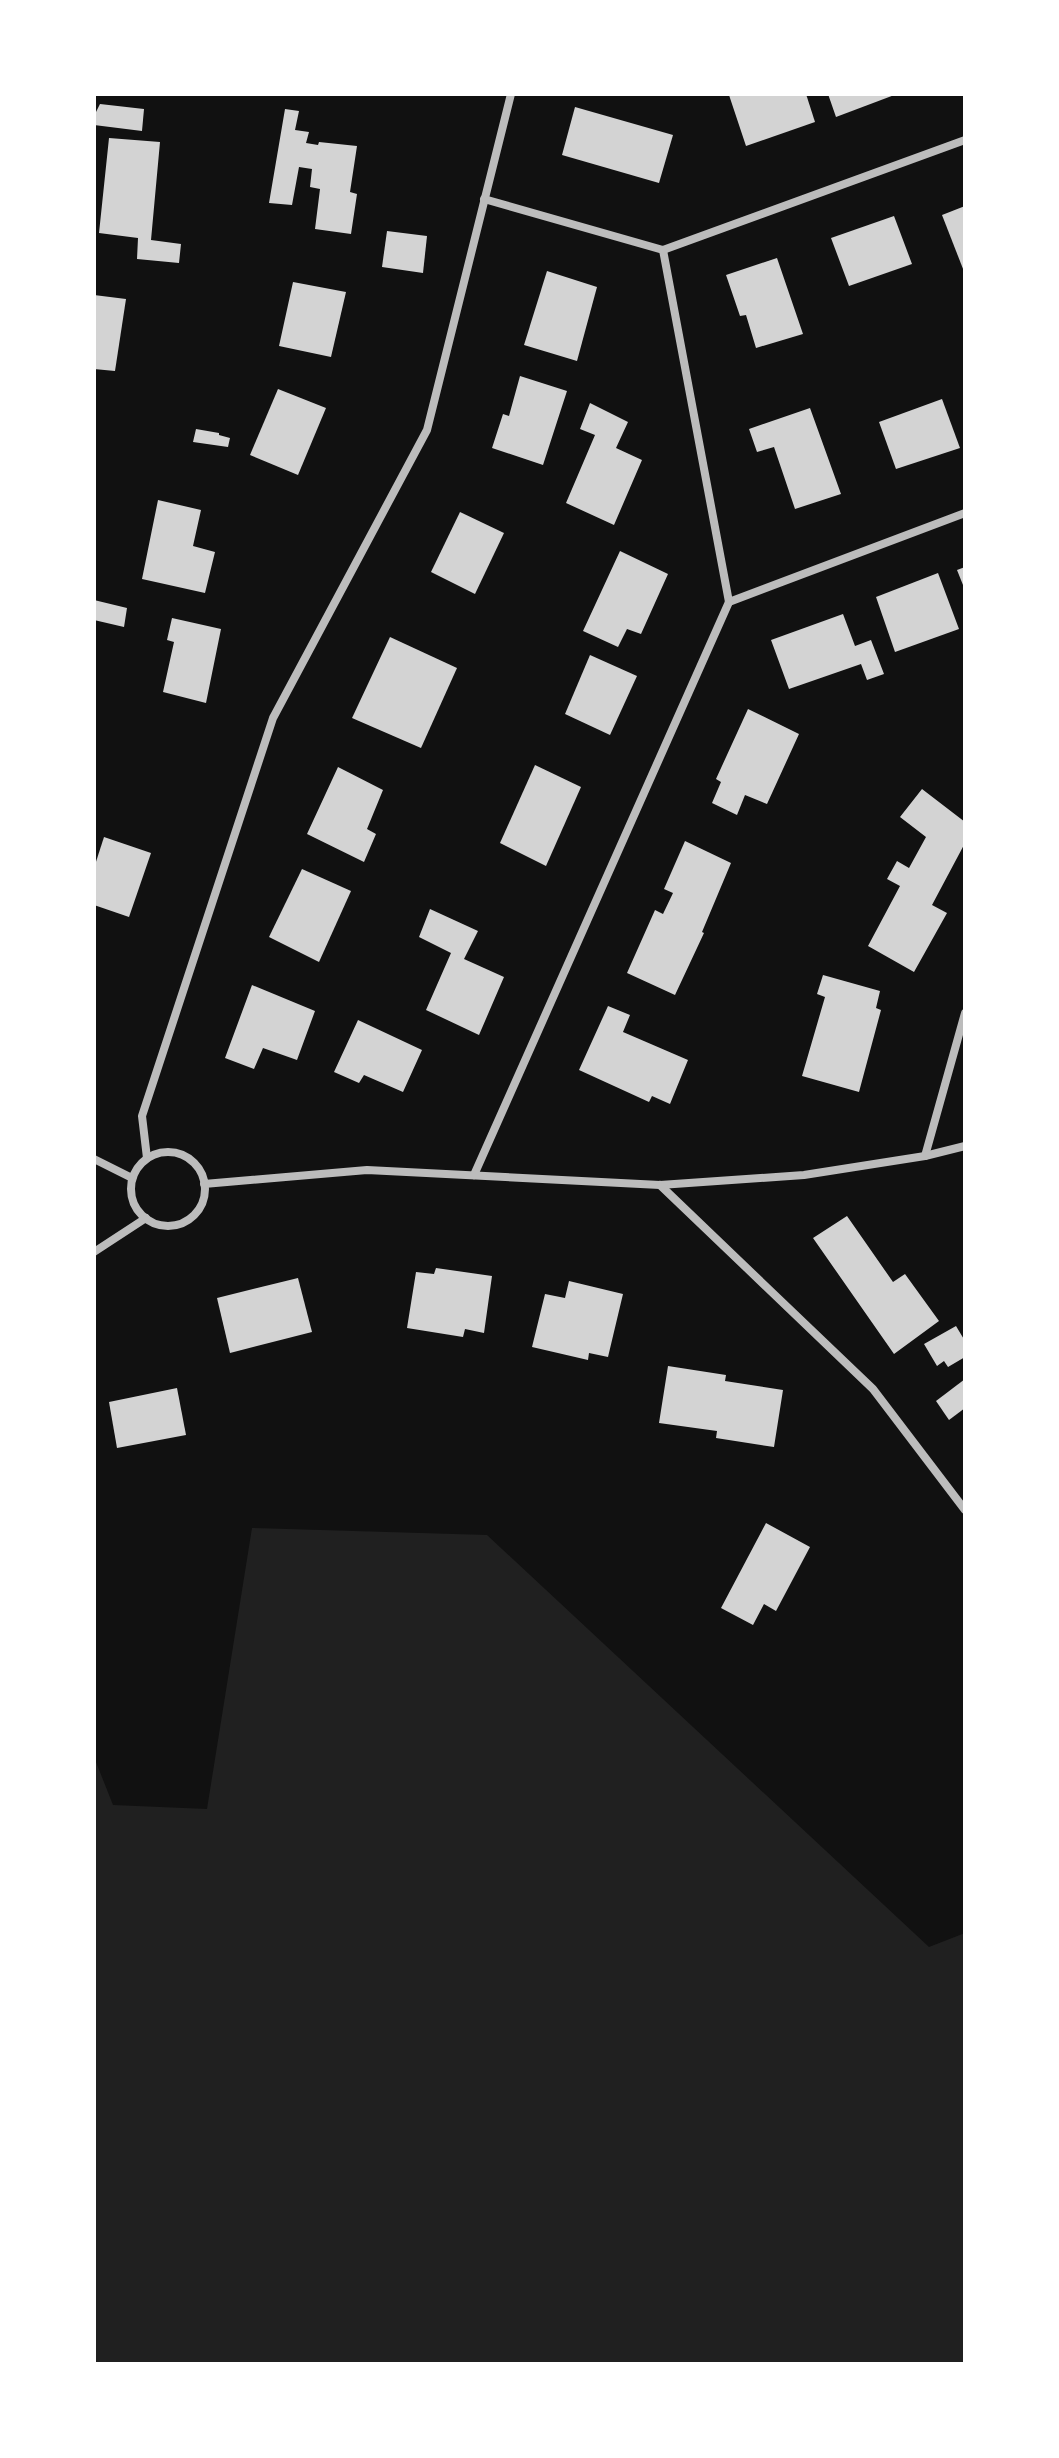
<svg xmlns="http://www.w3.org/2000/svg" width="1059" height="2458" viewBox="0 0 1059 2458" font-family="'Alegreya Sans',sans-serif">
<rect width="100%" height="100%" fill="#111"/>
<polygon fill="#202020" points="252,1528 487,1535 929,1947 965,1933 965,2364 94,2364 94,1757 113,1805 207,1809"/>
<g fill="#d3d3d3">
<polygon points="733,94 806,94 815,122 746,146 729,95"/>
<polygon points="828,94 897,94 836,117"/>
<polygon points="100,104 144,109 142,131 94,125 94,116"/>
<polygon points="575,107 673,135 659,183 562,155"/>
<polygon points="285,109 299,111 295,130 309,132 306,143 318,145 319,142 357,146 350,192 357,194 351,234 315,229 320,189 310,187 312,169 299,167 292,205 269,203"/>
<polygon points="109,138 160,142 151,240 181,244 179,263 137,259 138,238 99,233"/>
<polygon points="965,206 965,274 942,215"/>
<polygon points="894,216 912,264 849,286 831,238"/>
<polygon points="387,231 427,236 423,273 382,267"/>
<polygon points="777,258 803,334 756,348 746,315 740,316 726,275"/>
<polygon points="547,271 597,287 577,361 524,345"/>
<polygon points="293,282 346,292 331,357 279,346"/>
<polygon points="94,295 126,299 115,371 94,369"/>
<polygon points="520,376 567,391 543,465 492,448 503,414 509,416"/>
<polygon points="278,389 326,408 298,475 250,455"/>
<polygon points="942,399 960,448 896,469 879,422"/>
<polygon points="590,403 628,422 616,448 642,460 614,525 566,503 595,435 580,429"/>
<polygon points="810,408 841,494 795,509 774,447 757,452 749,429"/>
<polygon points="196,429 219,433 219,435 230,438 228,447 193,442"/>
<polygon points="158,500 201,510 193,546 215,552 205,593 142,579"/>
<polygon points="460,512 504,533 475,594 431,572"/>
<polygon points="620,551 668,574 641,634 627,629 618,647 583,631"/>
<polygon points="965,567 965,590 957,570"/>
<polygon points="938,573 959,629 895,652 876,597"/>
<polygon points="94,600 127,608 124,627 94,620"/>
<polygon points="843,614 855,646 871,640 884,674 867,680 861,664 789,689 771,640"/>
<polygon points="172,618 221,629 206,703 163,692 174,642 167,640"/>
<polygon points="390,637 457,668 421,748 352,718"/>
<polygon points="590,655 637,676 610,735 565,714"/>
<polygon points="748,709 799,734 767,804 745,795 737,815 712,803 721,782 716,779"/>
<polygon points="535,765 581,787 546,866 500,843"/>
<polygon points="338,767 383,790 367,829 376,834 364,862 307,834"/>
<polygon points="922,789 965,822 965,843 932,905 947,913 914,972 868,946 900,886 887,879 897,861 909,868 926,837 900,817"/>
<polygon points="104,837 151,853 129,917 94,905 94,868"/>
<polygon points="685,841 731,863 702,932 704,933 675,995 627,973 655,910 663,914 673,893 664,889"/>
<polygon points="302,869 351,891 319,962 269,937"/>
<polygon points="430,909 478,931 464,959 504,977 479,1035 426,1010 451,953 419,937"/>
<polygon points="823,975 880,991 876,1008 881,1010 859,1092 802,1076 825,997 817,994"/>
<polygon points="252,985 315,1011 297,1060 263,1048 254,1069 225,1058"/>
<polygon points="608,1006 630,1015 623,1032 688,1060 670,1104 652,1096 649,1102 579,1070"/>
<polygon points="358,1020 422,1050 403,1092 364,1075 359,1083 334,1072"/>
<polygon points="847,1216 893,1282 905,1274 939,1321 894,1354 813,1238"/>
<polygon points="436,1268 492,1276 484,1333 465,1329 463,1337 407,1328 416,1272 434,1274"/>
<polygon points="298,1278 312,1332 230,1353 217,1298"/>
<polygon points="569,1281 623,1294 608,1357 589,1353 588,1360 532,1347 545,1294 565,1298"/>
<polygon points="956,1326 965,1341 965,1357 948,1367 944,1361 937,1366 924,1344"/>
<polygon points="668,1366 726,1375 725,1381 783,1390 774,1447 716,1438 717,1431 659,1423"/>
<polygon points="965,1379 965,1408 949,1420 936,1401"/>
<polygon points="177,1388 186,1435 117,1448 109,1402"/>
<polygon points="766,1523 810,1547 776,1611 764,1604 753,1625 721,1608"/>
</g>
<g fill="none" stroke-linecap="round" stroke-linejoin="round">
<g stroke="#bcbcbc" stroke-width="8">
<polyline points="484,199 663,250 965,140"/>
<polyline points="729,602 965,513"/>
<circle cx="168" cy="1189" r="37"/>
<polyline points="925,1156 965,1013"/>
<polyline points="147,1158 142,1116 273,718 427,430 511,94"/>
<polyline points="94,1159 132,1178"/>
<polyline points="474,1175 729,602 663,250"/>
<polyline points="204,1184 367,1170 660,1185 804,1175 925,1156 965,1146"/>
<polyline points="660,1185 873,1389 965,1510"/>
<polyline points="94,1252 146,1218"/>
</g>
</g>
<rect width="1059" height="2458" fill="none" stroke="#ffffff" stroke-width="192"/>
</svg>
